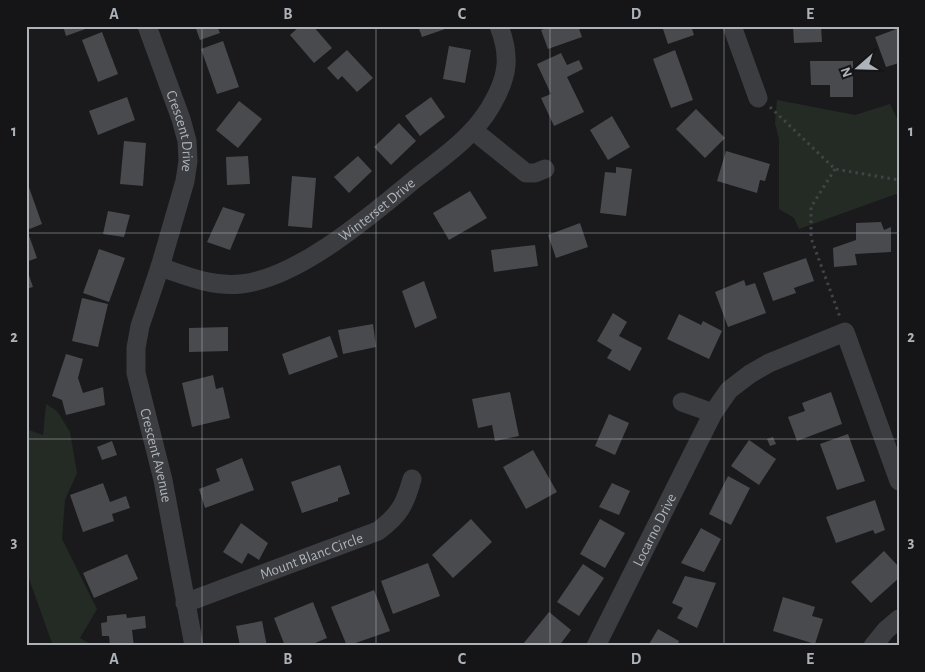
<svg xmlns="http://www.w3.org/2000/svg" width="925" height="672" viewBox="0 0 925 672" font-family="'Alegreya Sans',sans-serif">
<rect width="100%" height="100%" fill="#1a1a1c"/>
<g fill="#242b24">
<polygon points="777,100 855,115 890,104 899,123 899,195 896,194 799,229 794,218 779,209 779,139 775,123"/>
<polygon points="46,404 57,411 70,432 77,473 65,500 62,539 97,609 80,638 93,646 53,646 26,570 26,429 43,435"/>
</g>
<g fill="#494a4e">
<polygon points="63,26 91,26 91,27 66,36"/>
<polygon points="195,26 217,26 220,33 200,40"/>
<polygon points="300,26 313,26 332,48 314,63 290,35"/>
<polygon points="418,26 451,26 451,27 422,37"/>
<polygon points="553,26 578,26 582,37 548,49 541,30"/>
<polygon points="662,26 691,26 694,35 668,44"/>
<polygon points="793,26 821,26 822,42 794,43"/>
<polygon points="899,28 899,63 886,67 875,37"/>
<polygon points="102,32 118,74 98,82 82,40"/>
<polygon points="223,41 239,87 217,94 201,49"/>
<polygon points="449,46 471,50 465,83 443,79"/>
<polygon points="347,50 373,78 357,92 342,76 338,80 327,68"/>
<polygon points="675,50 693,100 671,108 653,59"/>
<polygon points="561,53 567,65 579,60 583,69 567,77 584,112 554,126 541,98 551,94 537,64"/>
<polygon points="810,61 853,61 853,97 830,97 830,85 811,85"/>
<polygon points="127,97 135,120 98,135 89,111"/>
<polygon points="431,97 445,117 420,136 405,116"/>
<polygon points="239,101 262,119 238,148 216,130"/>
<polygon points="696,109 725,138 705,158 676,129"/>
<polygon points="612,116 630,147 608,160 590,130"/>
<polygon points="399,123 416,141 391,165 374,147"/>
<polygon points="124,141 146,143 143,186 120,184"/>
<polygon points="726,151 770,164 765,181 760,180 757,193 717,181"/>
<polygon points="248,156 250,184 227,185 226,157"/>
<polygon points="358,156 372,171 349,193 334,177"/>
<polygon points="616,167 632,169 626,216 600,213 605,172 616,173"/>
<polygon points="292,176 316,178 312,228 288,226"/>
<polygon points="26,179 42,224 27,230 37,258 26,262"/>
<polygon points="470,191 487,218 449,240 433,213"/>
<polygon points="223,207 245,214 230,250 207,242"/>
<polygon points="108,211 130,215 124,237 103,234"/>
<polygon points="881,222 884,230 891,227 891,252 855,254 857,265 834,267 833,248 856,240 856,223"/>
<polygon points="580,223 588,247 556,258 548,235"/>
<polygon points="535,245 538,266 494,272 491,250"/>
<polygon points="99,249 125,258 109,302 83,293"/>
<polygon points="806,258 814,281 794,288 796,293 773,301 763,273"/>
<polygon points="26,267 33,287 26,289"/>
<polygon points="744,280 746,286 755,283 766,313 728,327 715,292"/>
<polygon points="424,281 437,318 415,328 402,291"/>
<polygon points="82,298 108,304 98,347 72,341"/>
<polygon points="613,313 627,322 619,336 642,348 630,371 607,358 612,350 597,341"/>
<polygon points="679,314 701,325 703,321 722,331 709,359 667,339"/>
<polygon points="373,324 376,347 343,354 338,330"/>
<polygon points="228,327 228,351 189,352 189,328"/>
<polygon points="330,336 338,357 289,375 282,354"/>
<polygon points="66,354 83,359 78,378 83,393 103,387 105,405 66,415 62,400 52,396"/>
<polygon points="213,375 216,389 223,387 230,418 192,427 182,383"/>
<polygon points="510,392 519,436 495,441 492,425 478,428 472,399"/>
<polygon points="831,392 842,424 797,441 788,417 805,411 802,403"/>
<polygon points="609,414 629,423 615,455 595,446"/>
<polygon points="848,434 865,481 837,490 820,444"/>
<polygon points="773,437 776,444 770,446 767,439"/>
<polygon points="749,440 776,459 759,485 731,466"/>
<polygon points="112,441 117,455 102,460 97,447"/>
<polygon points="533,450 557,492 526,509 503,467"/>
<polygon points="242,458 254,490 205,508 199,489 220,481 216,469"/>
<polygon points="340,465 350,494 338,498 338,501 302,513 291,482"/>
<polygon points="728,476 750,488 731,525 709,514"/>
<polygon points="103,483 110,502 126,496 130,508 112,514 114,521 83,532 70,495"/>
<polygon points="612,483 630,491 619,515 599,507"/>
<polygon points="875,500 885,530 875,534 873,530 836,543 826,517"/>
<polygon points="471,519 492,542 453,578 432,555"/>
<polygon points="600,519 625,533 605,568 580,554"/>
<polygon points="241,523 268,543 259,560 248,553 242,564 223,552"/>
<polygon points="701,528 721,539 704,572 681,563"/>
<polygon points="884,551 899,567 899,578 871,603 851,582"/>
<polygon points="127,554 138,579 94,598 83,573"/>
<polygon points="428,563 440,596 393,614 381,581"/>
<polygon points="583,564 604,578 579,616 557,602"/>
<polygon points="685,576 716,583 697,628 677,618 683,608 672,603"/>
<polygon points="374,590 390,631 347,646 331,607"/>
<polygon points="783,597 815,607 812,616 823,619 815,644 773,631"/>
<polygon points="313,602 327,638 308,646 285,646 274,618"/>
<polygon points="549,612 571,630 559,646 526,646 523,644"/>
<polygon points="126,614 127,618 145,616 146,628 132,630 134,646 110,646 109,636 102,636 101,623 107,622 107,616"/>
<polygon points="262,621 267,646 240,646 236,626"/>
<polygon points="658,629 679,641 677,646 648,646"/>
</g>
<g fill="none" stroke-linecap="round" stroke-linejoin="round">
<g stroke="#414447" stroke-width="3" stroke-dasharray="2.5 4" stroke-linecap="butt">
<polyline points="770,107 835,169 899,180"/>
<polyline points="835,169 811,207 811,238 840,317"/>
</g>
<g stroke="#3b3d40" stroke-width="19">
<path id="s1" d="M147,26L181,119L187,141L188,161L185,181L160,267L140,326L136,348V373L163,480L194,646"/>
<polyline points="732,26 758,98"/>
<polyline points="474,131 526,173 535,173 545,169"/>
<path id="s2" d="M160,267C187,276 212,287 241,284C299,278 371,215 415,179C443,157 473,137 491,106C508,77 511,57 499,26"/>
<polyline points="682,402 713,413"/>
<path id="s3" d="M185,603L378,531C399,515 405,505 412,479"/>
<path id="s4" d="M596,646L713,413L729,390L750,374L769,363L845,332L899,481"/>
<polyline points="873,646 886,630 899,619"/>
</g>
</g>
<path fill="none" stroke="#aeb3ba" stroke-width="1" stroke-opacity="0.55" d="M202,26V646M376,26V646M550,26V646M724,26V646M26,233H899M26,439H899"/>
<g text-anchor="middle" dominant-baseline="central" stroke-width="4" stroke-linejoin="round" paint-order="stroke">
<g font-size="15" fill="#aeb3ba" stroke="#151517">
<text stroke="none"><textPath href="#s1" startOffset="111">Crescent Drive</textPath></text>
<text stroke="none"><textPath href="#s2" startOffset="240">Winterset Drive</textPath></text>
<text stroke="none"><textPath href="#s1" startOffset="446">Crescent Avenue</textPath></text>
<text stroke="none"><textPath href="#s4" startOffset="130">Locarno Drive</textPath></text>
<text stroke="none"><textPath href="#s3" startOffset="135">Mount Blanc Circle</textPath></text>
</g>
</g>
<rect width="925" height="672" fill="none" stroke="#151517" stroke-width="55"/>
<g transform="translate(858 68) rotate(250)" stroke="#151517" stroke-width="4" paint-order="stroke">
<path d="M0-4L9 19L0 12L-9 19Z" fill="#aeb3ba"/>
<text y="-8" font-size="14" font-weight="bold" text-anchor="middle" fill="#aeb3ba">N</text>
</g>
<rect x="28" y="28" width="870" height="616" fill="none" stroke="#aeb3ba" stroke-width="2"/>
<g font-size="16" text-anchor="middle" font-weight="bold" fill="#aeb3ba">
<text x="114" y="19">A</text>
<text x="288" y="19">B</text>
<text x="462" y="19">C</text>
<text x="636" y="19">D</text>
<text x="810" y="19">E</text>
<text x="14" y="136">1</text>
<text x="911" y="136">1</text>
<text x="14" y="342">2</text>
<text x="911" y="342">2</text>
<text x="14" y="547">3</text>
<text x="911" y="547">3</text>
<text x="114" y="664">A</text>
<text x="288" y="664">B</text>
<text x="462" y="664">C</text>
<text x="636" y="664">D</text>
<text x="810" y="664">E</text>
</g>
</svg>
